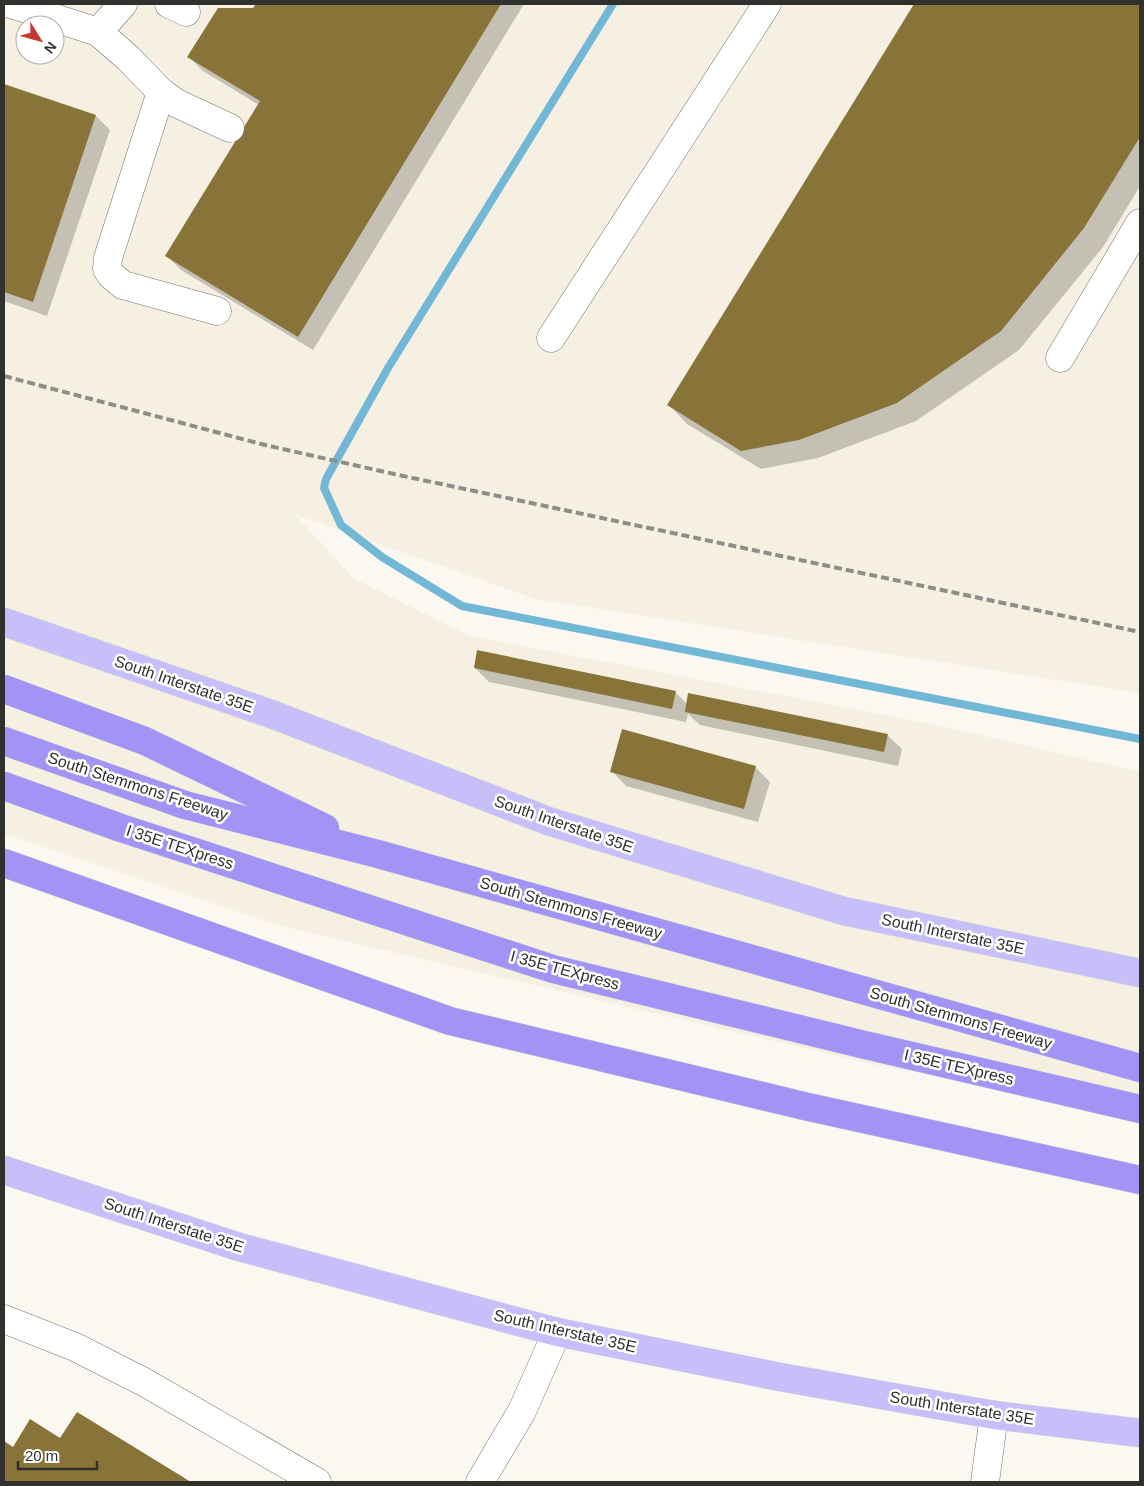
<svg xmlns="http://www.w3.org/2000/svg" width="1144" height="1486" viewBox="0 0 1144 1486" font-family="Helvetica,sans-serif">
<rect width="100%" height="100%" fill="#fbf8f2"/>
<path fill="#f5f0e2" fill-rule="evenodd" d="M4,4H1140V693L536,599L296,515L353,578L470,636L932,724L1140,772V1111L881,1066L277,925L4,834ZM25,25H55V55H25Z"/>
<g fill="#0003">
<polygon points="257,4 524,4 313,350 181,270 167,256 259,105 203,71 189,57 254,9"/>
<polygon points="916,4 1140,4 1140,186 1103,247 1019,350 916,421 818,458 761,469 687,424 669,405"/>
<polygon points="4,85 96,116 110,130 47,316 4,301"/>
<polygon points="475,668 675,692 687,704 887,735 902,749 898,766 700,725 688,714 686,722 489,682"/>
<polygon points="755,767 770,782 758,822 626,786 612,771"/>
<polygon points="78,1413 188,1482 4,1482 4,1443 13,1449 61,1440"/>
</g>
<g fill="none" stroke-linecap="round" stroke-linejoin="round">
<polyline stroke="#73b7d6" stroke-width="8" points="613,4 388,368 326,479 324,488 341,525 382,557 462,606 1140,739"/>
</g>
<g fill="#887439">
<polygon points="256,4 501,4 298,337 165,256 260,101 187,57 218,8 253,8"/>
<polygon points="914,4 1140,4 1140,137 1084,228 1001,331 897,403 799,440 741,451 667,405"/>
<polygon points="4,84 96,115 33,302 4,292"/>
<polygon points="477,650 676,691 672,709 474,668"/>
<polygon points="688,693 888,734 884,752 685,712"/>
<polygon points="622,729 756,766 744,809 610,772"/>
<polygon points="77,1412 191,1482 4,1482 4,1441 13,1447 30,1419 60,1438"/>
</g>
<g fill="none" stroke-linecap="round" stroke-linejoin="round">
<g stroke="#75736e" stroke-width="29">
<g id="minor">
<polyline points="11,4 98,32 123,4"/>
<polyline points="169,4 186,12"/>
<polyline points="98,32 128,58 161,92 176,103 230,128"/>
<polyline points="161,92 108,258 107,269 111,275 123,285 217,311"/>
<polyline points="551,338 767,4"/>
<polyline points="1060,358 1140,223"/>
<polyline points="4,1319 75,1347 144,1382 317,1482"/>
<polyline points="480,1482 522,1411 557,1332"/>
<polyline points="985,1482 994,1415"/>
</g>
</g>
<g stroke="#d6d6d5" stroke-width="29">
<g id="major">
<polyline points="4,622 274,715 551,822 844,911 1140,973"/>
<polyline points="4,1170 239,1247 557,1332 780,1377 994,1415 1140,1433"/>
</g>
</g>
<g stroke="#d6d6d5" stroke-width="29">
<g id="highway">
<polyline points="4,689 145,741 325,828"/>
<polyline points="4,741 185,805 378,854 1140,1068"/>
<polyline points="4,786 121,828 553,969 865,1045 1140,1109"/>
<polyline points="4,863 450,1021 804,1106 1140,1180"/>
</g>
</g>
<use href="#minor" stroke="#fff" stroke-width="28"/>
<use href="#major" stroke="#c7bff9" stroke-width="28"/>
<use href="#highway" stroke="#a294f5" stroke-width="28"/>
<polyline stroke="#8e8d88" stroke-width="4" stroke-dasharray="8 4" stroke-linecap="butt" points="4,376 265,445 394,474 1140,632"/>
</g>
<g text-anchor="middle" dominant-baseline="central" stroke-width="5" stroke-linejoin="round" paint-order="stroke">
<g font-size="16" fill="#30302d" stroke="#fff">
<text transform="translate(184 684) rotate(19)">South Interstate 35E</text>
<text transform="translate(138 786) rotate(18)">South Stemmons Freeway</text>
<text transform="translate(564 824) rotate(19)">South Interstate 35E</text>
<text transform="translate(180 847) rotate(18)">I 35E TEXpress</text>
<text transform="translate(571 908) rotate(16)">South Stemmons Freeway</text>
<text transform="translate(953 934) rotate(12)">South Interstate 35E</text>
<text transform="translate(565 970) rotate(15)">I 35E TEXpress</text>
<text transform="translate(961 1018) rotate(16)">South Stemmons Freeway</text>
<text transform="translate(959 1067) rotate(13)">I 35E TEXpress</text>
<text transform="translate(174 1225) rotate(18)">South Interstate 35E</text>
<text transform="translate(565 1331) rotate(13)">South Interstate 35E</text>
<text transform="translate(962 1408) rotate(9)">South Interstate 35E</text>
</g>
</g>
<rect width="1144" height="1486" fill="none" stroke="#30302d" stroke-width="10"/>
<g transform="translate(40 40) rotate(127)"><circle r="24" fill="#ffffff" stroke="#acacab"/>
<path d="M0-4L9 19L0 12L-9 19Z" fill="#c63830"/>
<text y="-8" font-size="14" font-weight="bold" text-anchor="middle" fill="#30302d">N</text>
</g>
<path d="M18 1461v8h79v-8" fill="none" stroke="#30302d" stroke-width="2.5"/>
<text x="25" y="1461" font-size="15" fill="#30302d" stroke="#ffffff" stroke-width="4" paint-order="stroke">20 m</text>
</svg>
